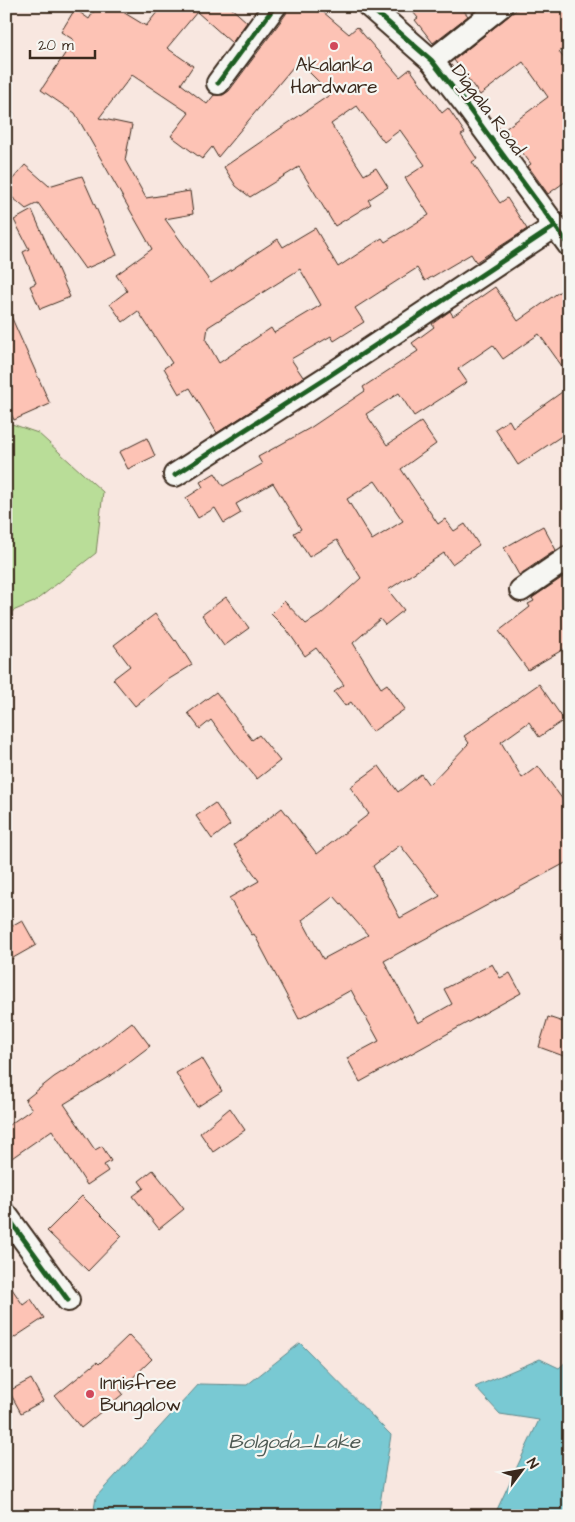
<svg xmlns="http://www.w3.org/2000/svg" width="575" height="1522" viewBox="0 0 575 1522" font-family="'Architects Daughter',sans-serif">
<rect width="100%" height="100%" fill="#f8e7e0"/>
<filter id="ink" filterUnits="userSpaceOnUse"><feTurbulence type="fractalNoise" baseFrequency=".02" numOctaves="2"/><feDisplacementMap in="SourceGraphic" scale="10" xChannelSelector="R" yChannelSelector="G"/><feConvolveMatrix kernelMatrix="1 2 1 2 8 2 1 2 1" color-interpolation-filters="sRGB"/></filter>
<g filter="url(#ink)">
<polygon fill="#b9dd98" stroke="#7a845b" points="6,422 38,433 103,492 96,553 34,602 6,614"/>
<g fill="#79c9d3" stroke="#60898b">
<polygon points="300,1343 391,1435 378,1516 93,1516 96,1497 199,1384 247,1385"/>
<polygon points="540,1359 559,1368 569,1359 569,1516 494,1516 539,1420 500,1414 475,1387"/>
</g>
<g fill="#fdc3b5" stroke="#3b2a1e" fill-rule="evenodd">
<path d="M97,6H113L146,26L162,6H229L247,22L232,43L197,12L167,48L193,66L181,84L207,104L214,95H223L229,91L286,14L288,6H316L349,34L357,27L400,77L410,69L442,113L448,108L465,133L461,135L477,159L472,162L500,203L507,198L527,229L476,262L471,254L425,281L417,268L355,308L364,322L334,341L331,336L291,359L303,377L217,433L190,388L179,394L164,368L172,363L138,311L123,322L110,304L127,291L116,275L152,249L75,113L41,90L74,40L61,32L75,9L89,19ZM298,61L331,94L224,167L236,186L250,197L299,167L335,226L371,204L368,200L388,187L376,168L364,175L331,124L357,106L384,142L400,130L425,165L405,178L429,215L385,242L382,238L338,267L315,228L283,247L278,239L211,283L165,219L193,214L190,191L146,198L125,160L132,125L99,118L132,75L189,113L171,136L202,159L212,147L218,157ZM300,269L321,305L274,333L271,328L219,363L206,340L208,327Z"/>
<polygon points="408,6 460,6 468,16 433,43 415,20 418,18"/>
<polygon points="521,6 569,6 569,45 559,52 569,65 569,179 548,194 528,166 531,164 505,129 548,97 523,62 480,95 454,60"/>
<polygon points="25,165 49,186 82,176 117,255 85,269 38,203 26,209 6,192 6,187"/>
<polygon points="32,210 70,297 40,309 30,286 36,283 23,252 29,249 14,220"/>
<path d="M569,285V376L539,334L503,359L493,345L458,369L467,382L414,416L399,393L366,414L387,445L421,422L436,444L401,469L438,524L445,519L454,531L465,524L479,545L452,564L444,553L388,590L404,610L385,625L380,619L353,643L381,688L387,684L405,709L372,732L351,702L345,706L334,692L344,685L316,648L305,656L287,630L271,614L284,601L306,624L320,615L361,578L337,540L309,557L294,533L301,529L273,483L236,504L241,513L224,523L215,508L198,518L186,498L203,487L200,482L215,473L223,486L262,464L258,457L310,428L365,391L363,387L418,351L412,343L434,327L432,324L450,311L453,316L495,287L518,321ZM375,481L403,521L372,540L347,499Z"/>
<polygon points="6,305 50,404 14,420 6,403"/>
<polygon points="569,387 569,431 518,465 495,429 509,420 513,427"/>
<polygon points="147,438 155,456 128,469 119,452"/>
<polygon points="543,526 556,550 519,575 504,548"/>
<polygon points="569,573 569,646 528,670 499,631 530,607 528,604 534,601 532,598"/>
<polygon points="226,597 249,628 224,646 202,615"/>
<polygon points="155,614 175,641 176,640 192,665 166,681 135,706 113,679 130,666 114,645"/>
<path d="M539,684L564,720L539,737L529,722L501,742L522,778L538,766L569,808V861L384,961L418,1023L452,1004L444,989L492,964L500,978L510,973L521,993L360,1082L347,1058L379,1041L351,990L299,1019L254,934L252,935L229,898L259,881L234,845L282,808L317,854L369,814L350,787L379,766L398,792L421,774L429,785L469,743L464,736ZM400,845L440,896L400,918L373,866ZM334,896L368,935L323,959L302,920Z"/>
<polygon points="216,692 252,740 259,735 280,761 257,779 243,762 242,762 211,720 200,729 188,713"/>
<polygon points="215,803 230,825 212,839 196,816"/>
<polygon points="22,920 36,945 6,962 6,929"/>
<polygon points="548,1017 569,1024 569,1058 539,1047"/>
<polygon points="132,1022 150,1046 113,1074 64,1104 95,1150 102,1146 111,1161 104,1165 108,1171 87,1185 52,1130 6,1162 6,1127 32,1109 25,1100 54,1077 92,1053"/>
<polygon points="202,1058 222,1091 197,1107 176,1073"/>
<polygon points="230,1108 245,1130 213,1152 200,1133"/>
<polygon points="153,1170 184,1209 159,1229 133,1196 144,1188 139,1181"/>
<polygon points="82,1196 122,1236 88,1271 47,1231"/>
<polygon points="6,1280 23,1305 31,1299 44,1318 6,1343"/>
<polygon points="129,1335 152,1359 120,1390 123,1394 81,1428 55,1396 97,1362 99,1364"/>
<polygon points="31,1379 43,1401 21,1413 9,1391"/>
</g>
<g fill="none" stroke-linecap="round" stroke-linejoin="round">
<g stroke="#3b2a1e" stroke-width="26">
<g id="minor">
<polyline points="369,6 432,61 467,106 569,245"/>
<polyline points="432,61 501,6"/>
<polyline points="218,83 275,6"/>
<polyline points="175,475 329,376 555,226"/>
<polyline points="521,590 569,557"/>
<polyline points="6,1215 68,1300"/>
</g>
</g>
<use href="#minor" stroke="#f6f6f2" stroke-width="22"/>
<g stroke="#f6f6f2" stroke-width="8">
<g id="cycleway">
<polyline points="369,6 432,61 467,106 569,245"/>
<polyline points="218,83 275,6"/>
<polyline points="175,475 329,376 555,226"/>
<polyline points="6,1215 68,1300"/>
</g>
</g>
<use href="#cycleway" stroke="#1b5e20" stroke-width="5"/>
</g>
</g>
<g fill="#d1495b" stroke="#f6f6f2" stroke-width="2">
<circle cx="334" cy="46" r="5"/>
<circle cx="90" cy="1394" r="5"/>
</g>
<g text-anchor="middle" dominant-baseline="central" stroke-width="4.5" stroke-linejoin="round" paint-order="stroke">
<g font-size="19" fill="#3b2a1e" stroke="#f6f6f2">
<text x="334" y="65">Akalanka<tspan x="334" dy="22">Hardware</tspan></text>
<text x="100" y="1383" text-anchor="start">Innisfree<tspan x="100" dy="22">Bungalow</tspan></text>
</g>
<g font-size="19" fill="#3b2a1e" stroke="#f6f6f2">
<text transform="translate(488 110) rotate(53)">Diggala Road</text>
</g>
<g font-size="20" font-style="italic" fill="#4e5a54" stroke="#f6f6f2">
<text x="294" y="1442">Bolgoda_Lake</text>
</g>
</g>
<rect width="575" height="1522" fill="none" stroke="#f6f6f2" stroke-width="25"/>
<rect x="12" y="12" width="550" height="1497" fill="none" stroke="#3b2a1e" stroke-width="2" filter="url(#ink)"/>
<g transform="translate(522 1470) rotate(58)" stroke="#f6f6f2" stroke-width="4" paint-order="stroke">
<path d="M0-4L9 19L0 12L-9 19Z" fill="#3b2a1e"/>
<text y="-8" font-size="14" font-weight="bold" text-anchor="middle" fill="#3b2a1e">N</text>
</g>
<path d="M30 50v8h65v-8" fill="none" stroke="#3b2a1e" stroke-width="2.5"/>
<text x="38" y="50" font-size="15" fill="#3b2a1e" stroke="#f6f6f2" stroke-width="4" paint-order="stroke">20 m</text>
</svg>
